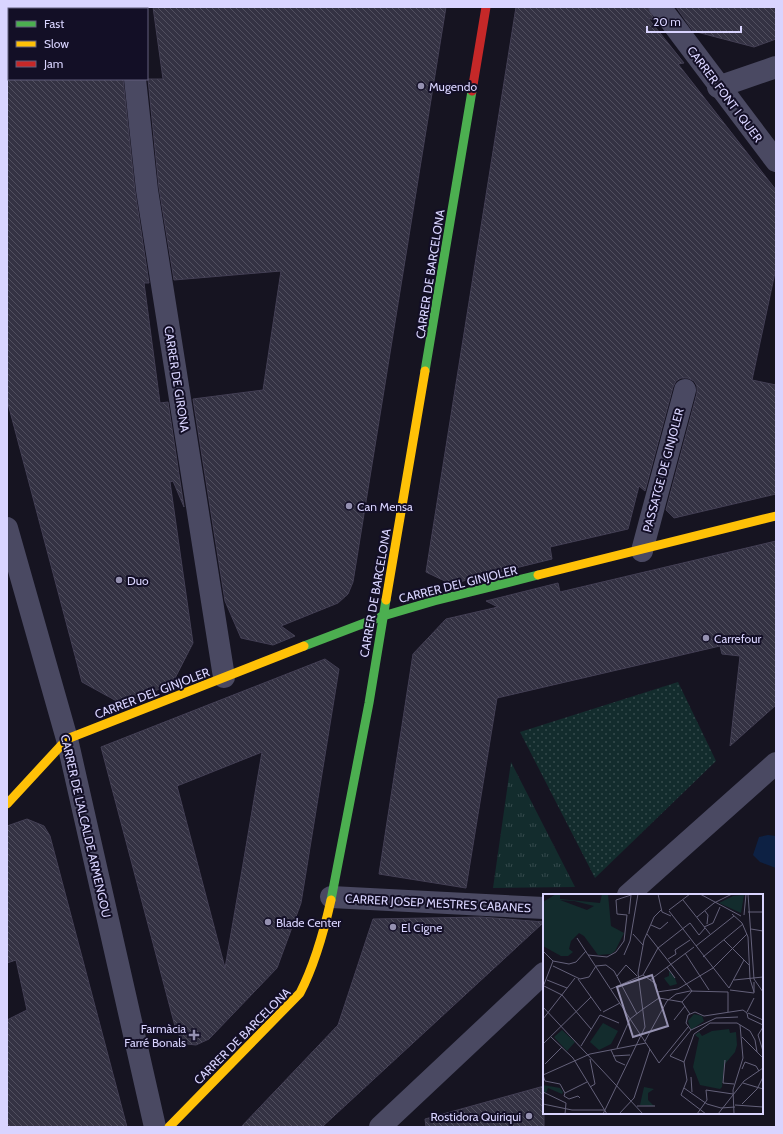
<svg xmlns="http://www.w3.org/2000/svg" width="783" height="1134" viewBox="0 0 783 1134" font-family="Cabin,sans-serif">
<defs>
<pattern id="grass-tufts" width="24" height="20" patternUnits="userSpaceOnUse"><rect width="24" height="20" fill="#132c2d"/><path d="M3 7l-1-3M5 7V3M7 7l1-3M15 17l-1-3M17 17v-4M19 17l1-3" fill="none" stroke="#354a4c"/></pattern>
<pattern id="park-dots" width="8" height="8" patternUnits="userSpaceOnUse"><rect width="8" height="8" fill="#132c2d"/><path d="M2 2h.1M6 6h.1" fill="none" stroke="#354a4c" stroke-width="1.8" stroke-linecap="round"/></pattern>
<pattern id="building-back-hatch" width="6" height="6" patternUnits="userSpaceOnUse"><rect width="6" height="6" fill="#343243"/><path d="M-1 5l2 2M0 0l6 6M5-1l2 2" fill="none" stroke="#514f5f"/></pattern>
</defs>
<rect width="100%" height="100%" fill="#161421"/>
<polygon fill="url(#grass-tufts)" points="511,762 575,887 493,888"/>
<polygon fill="url(#park-dots)" points="678,682 716,761 595,878 520,732"/>
<polygon fill="#0d2144" points="768,835 776,836 776,868 760,862 753,855 759,837"/>
<g fill="url(#building-back-hatch)" stroke="#433f54" fill-rule="evenodd">
<polygon points="153,7 446,7 353,582 348,594 338,603 281,626 295,636 273,645 241,638 225,601 193,399 263,390 281,271 174,280 159,188 148,79 163,79"/>
<polygon points="516,7 648,7 654,20 648,18 684,63 678,64 776,190 776,268 752,380 776,385 776,494 674,518 666,510 697,393 697,386 694,381 688,378 681,378 676,381 673,387 645,491 639,486 628,529 550,547 552,559 451,584 426,572"/>
<polygon points="676,7 776,7 776,39 754,47 693,31"/>
<polygon points="7,79 123,79 135,191 149,283 144,283 160,403 168,402 184,507 173,481 170,482 193,643 172,684 122,704 82,682 7,400"/>
<polygon points="776,541 776,705 730,746 740,656 722,654 720,646 497,698 466,888 379,874 413,654 446,619 498,607 486,601 558,583 560,592"/>
<path d="M325,659L339,669L301,903L277,968L209,1039L196,1045L187,1044L182,1040L176,1030L101,747ZM262,752L242,870L225,968L177,786Z"/>
<polygon points="27,819 44,826 50,836 127,1127 7,1127 7,1020 27,1010 16,960 7,963 7,826"/>
<polygon points="481,917 544,922 322,1127 241,1127 338,1025 373,919"/>
<polygon points="544,1086 544,1127 426,1127 425,1119"/>
</g>
<g fill="none" stroke-linecap="round" stroke-linejoin="round">
<g stroke="#4a4962" stroke-width="22">
<polyline points="128,7 128,9"/>
<polyline points="660,7 776,161"/>
<polyline points="135,79 147,190 224,677"/>
<polyline points="718,87 776,67"/>
<polyline points="7,528 67,739 155,1127"/>
<polyline points="642,551 685,390"/>
<polyline points="628,895 776,763"/>
<polyline points="331,897 544,908"/>
<polyline points="380,1127 544,973"/>
</g>
<g stroke="#4caf50" stroke-width="9">
<polyline points="425,371 472,91"/>
<polyline points="304,646 383,616 434,601 538,575"/>
<polyline points="331,900 369,703 386,600"/>
</g>
<g stroke="#ffc107" stroke-width="9">
<polyline points="538,575 776,516"/>
<polyline points="386,600 425,371"/>
<polyline points="7,804 67,739 304,646"/>
<path d="M169,1127L300,993C315,964 324,931 331,900"/>
</g>
<polyline stroke="#c62828" stroke-width="9" points="472,91 486,7"/>
</g>
<g fill="#9591b1" stroke="#130f26" stroke-width="1.5">
<circle cx="421" cy="86" r="4"/>
<circle cx="349" cy="506" r="4"/>
<circle cx="119" cy="580" r="4"/>
<circle cx="706" cy="638" r="4"/>
<circle cx="268" cy="922" r="4"/>
<circle cx="393" cy="927" r="4"/>
<path d="M192 1029h4v4h4v4h-4v4h-4v-4h-4v-4h4z"/>
<circle cx="529" cy="1116" r="4"/>
</g>
<g text-anchor="middle" dominant-baseline="central" stroke-width="4" stroke-linejoin="round" paint-order="stroke">
<g font-size="12" fill="#d9d4ff" stroke="#130f26" text-anchor="start">
<text x="429" y="86">Mugendo</text>
<text x="357" y="506">Can Mensa</text>
<text x="127" y="580">Duo</text>
<text x="714" y="638">Carrefour</text>
<text x="276" y="922">Blade Center</text>
<text x="401" y="927">El Cigne</text>
<text x="186" y="1028" text-anchor="end">Farmàcia<tspan x="186" dy="14">Farré Bonals</tspan></text>
<text x="521" y="1116" text-anchor="end">Rostidora Quiriqui</text>
</g>
<g font-size="12" fill="#d9d4ff" stroke="#130f26">
<text transform="translate(725 94) rotate(53)">CARRER FONT I QUER</text>
<text transform="translate(430 274) rotate(-81)">CARRER DE BARCELONA</text>
<text transform="translate(177 379) rotate(81)">CARRER DE GIRONA</text>
<text transform="translate(663 470) rotate(-75)">PASSATGE DE GINJOLER</text>
<text transform="translate(458 584) rotate(-14)">CARRER DEL GINJOLER</text>
<text transform="translate(375 593) rotate(-80)">CARRER DE BARCELONA</text>
<text transform="translate(152 693) rotate(-21)">CARRER DEL GINJOLER</text>
<text transform="translate(86 826) rotate(77)">CARRER DE L'ALCALDE ARMENGOU</text>
<text transform="translate(438 903) rotate(3)">CARRER JOSEP MESTRES CABANES</text>
<text transform="translate(242 1036) rotate(-45)">CARRER DE BARCELONA</text>
</g>
</g>
<g transform="translate(543 894)">
<rect width="220" height="220" fill="#161421"/>
<path d="M13,0H17V5L57,9L59,0H65L68,32L81,39L72,57L68,60L55,61L41,42L36,39L28,47L26,55L30,58L25,62H18L0,52V8ZM17,6L31,7L51,12L44,16Z" fill="#132c2d" fill-rule="evenodd"/>
<path d="M201,1L198,19L176,9L190,2ZM126,77L132,84L134,90L127,92L123,87L121,84L126,82ZM151,120L159,122L161,127L148,136L145,127ZM186,135L187,139L193,138L194,151L192,158L181,171L179,193L177,195L157,191L150,173L156,144L152,141L156,138L159,142L169,137ZM19,136L32,148L24,157L11,143ZM0,191L17,194L20,198L19,200L5,194L3,199L0,197ZM101,193L111,195L105,199V206L111,212L97,211Z" fill="#132c2d"/>
<path d="M60,129L75,137L68,150L56,156L47,148Z" fill="#132c2d"/>
<path fill="none" stroke="#64617a" stroke-width="1" d="M115,0L119,18L128,22M157,0L198,22M205,0L211,85L220,98M140,6L167,40M126,16L147,0M126,17L186,94M162,17L165,21L164,30M205,18H220M86,20L88,1M189,20L199,29L205,43L207,85L211,98M84,21L74,20L73,6L88,1M201,21L203,0M154,23L171,9L189,0M108,31L117,35L125,28M161,33L170,29L177,13M208,35L220,37M90,40L100,51M104,40L149,97M34,44L116,169L145,133M181,46L206,71M153,52L191,22M0,57L10,67L26,70L33,68L43,57M142,59L166,96M45,61L64,63L73,58L81,47L84,21M81,61L87,47L95,0M160,63L200,30M125,65L133,60L132,56L147,46M10,72L37,85L46,83L53,72M53,72L63,71L71,77L94,120M124,73L132,84M100,81L115,54L147,29L156,41L162,34M74,82L83,71L94,82M35,85L58,117M4,86L24,94M107,86L151,53M191,86L220,83M1,92L19,101L48,135M0,93L10,67M186,94L201,66M68,95L100,81L113,90L114,98L135,95L170,74L204,40M187,96L211,99V88M139,108L149,97M139,108L147,120M0,113L100,220M60,118L77,109M185,118V98M204,118L211,104M205,119L220,126M57,121L76,129M161,122L200,116L204,119L205,124M205,124L220,131M0,125L32,84M131,126L142,112M220,133L215,141L220,157M148,136L143,129L145,121L152,118L161,122M8,143L30,164L64,220M199,143L220,164M102,147L124,107L133,100L147,97L185,98M0,150L48,103M38,152L57,121M74,154L87,125L100,115L116,104L139,108M68,156L73,167L82,171M70,162L87,161M47,165L52,190L47,193M182,166L180,189L191,190M141,168L127,162L148,136L173,124L195,123M2,170L19,153M199,175L202,168L213,172L216,177M148,183L149,198M200,189L220,195M141,194L164,210L178,214L192,213M0,198L23,209L22,220M22,199L44,188M37,204L35,202L26,205L21,202L22,199L17,190L2,187L0,181L47,160L103,149M0,210L29,216H61M199,210L214,195L220,183M192,211L220,213M94,212H112M60,220L102,133L95,79L101,46L111,23L118,16M76,220L91,204L107,155M154,220L164,206L163,196L190,200M163,220L138,201L144,186L141,168L151,140L167,129H194L207,137L212,146L214,158M175,220L201,187L220,174M191,220L190,196L200,164L197,131"/>
<path fill="#9591b1" fill-opacity="0.15" stroke="#9591b1" stroke-width="2" d="M109,81L125,132L90,143L74,93Z"/>
<rect width="220" height="220" fill="none" stroke="#d9d4ff" stroke-width="2"/>
</g>
<rect width="783" height="1134" fill="none" stroke="#d9d4ff" stroke-width="16"/>
<rect x="8" y="8" width="140" height="72" fill="#130f26" stroke="#625e7d"/>
<rect x="16" y="21" width="20" height="6" fill="#4caf50" stroke="#625e7d"/>
<text x="44" y="28" font-size="12" fill="#d9d4ff">Fast</text>
<rect x="16" y="41" width="20" height="6" fill="#ffc107" stroke="#625e7d"/>
<text x="44" y="48" font-size="12" fill="#d9d4ff">Slow</text>
<rect x="16" y="61" width="20" height="6" fill="#c62828" stroke="#625e7d"/>
<text x="44" y="68" font-size="12" fill="#d9d4ff">Jam</text>
<path d="M647 26v6h94v-6" fill="none" stroke="#d9d4ff" stroke-width="2"/>
<text x="653" y="26" font-size="12" fill="#d9d4ff" stroke="#130f26" stroke-width="3" paint-order="stroke">20 m</text>
</svg>
